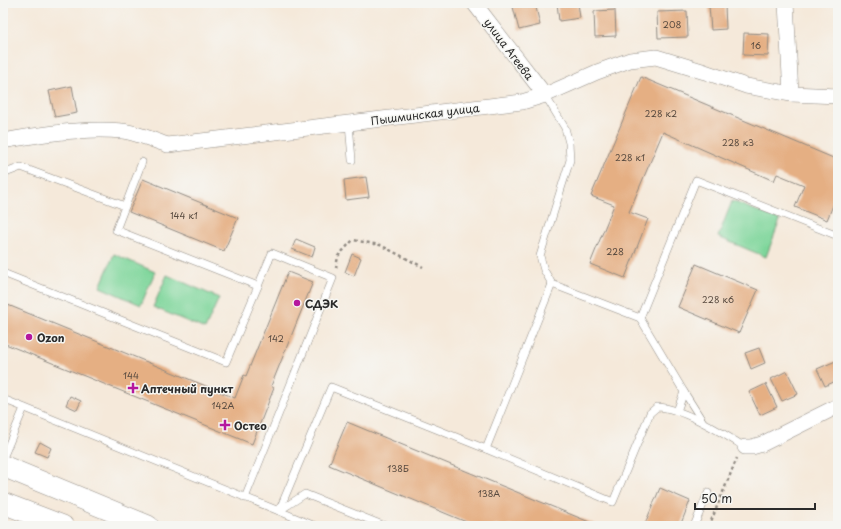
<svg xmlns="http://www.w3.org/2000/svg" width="841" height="529" viewBox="0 0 841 529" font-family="'Playpen Sans',sans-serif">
<rect width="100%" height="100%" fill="#f6f6f2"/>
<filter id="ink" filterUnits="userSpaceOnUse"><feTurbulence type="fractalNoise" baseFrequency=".025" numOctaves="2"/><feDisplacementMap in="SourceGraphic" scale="8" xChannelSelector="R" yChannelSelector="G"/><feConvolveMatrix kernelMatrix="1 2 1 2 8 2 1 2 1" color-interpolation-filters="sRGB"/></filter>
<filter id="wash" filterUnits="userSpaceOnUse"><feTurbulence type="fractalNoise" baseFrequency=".012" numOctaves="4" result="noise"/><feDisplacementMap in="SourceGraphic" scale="16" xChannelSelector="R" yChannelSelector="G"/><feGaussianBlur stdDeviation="0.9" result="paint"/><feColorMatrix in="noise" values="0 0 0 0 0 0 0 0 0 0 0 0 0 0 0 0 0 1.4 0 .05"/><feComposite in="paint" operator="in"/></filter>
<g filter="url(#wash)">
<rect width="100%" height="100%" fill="#f5e9da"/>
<g fill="#7dd59a" stroke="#548062">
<polygon points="732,201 780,220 766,257 718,237"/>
<polygon points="114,254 155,272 141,305 100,287"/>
<polygon points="167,275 219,298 205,329 153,307"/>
</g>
<g id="blocks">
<g fill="#e5af83">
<polygon points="530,3 535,3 540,25 519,30 513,7"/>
<polygon points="557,3 578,3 580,18 559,21"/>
<polygon points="725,5 726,29 711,30 709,6"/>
<polygon points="615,10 616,36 595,37 594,11"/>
<polygon points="687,11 688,37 658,38 657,12"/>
<polygon points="744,33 769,34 768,56 743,55"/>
<polygon points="641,77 838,160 838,193 827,220 795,207 804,185 777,174 774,181 663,132 629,212 648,219 625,278 590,264 614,205 591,196"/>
<polygon points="72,86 77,113 55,117 49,91"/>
<polygon points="366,177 369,197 346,200 344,180"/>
<polygon points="143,179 238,218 224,251 129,212"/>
<polygon points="296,239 315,247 312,257 292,249"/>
<polygon points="352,254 361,258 354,276 345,272"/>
<polygon points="696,264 758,290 739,333 678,307"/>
<polygon points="288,272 313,282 271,386 274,388 252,444 3,343 3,303 235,398 244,375 246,376"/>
<polygon points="759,348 765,363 751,369 745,353"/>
<polygon points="838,360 838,380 825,386 817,369"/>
<polygon points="787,371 798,394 782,401 771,379"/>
<polygon points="766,384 777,407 760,415 749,392"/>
<polygon points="70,396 81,401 77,410 66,405"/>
<polygon points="347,422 599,526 476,526 329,465"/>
<polygon points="40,442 51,448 47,457 35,452"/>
<polygon points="660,488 690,501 680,526 644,526"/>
</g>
</g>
</g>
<g filter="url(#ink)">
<use href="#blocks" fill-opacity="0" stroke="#908a82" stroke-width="1"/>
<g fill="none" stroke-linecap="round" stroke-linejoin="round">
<g stroke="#908a82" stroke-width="8">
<g id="lane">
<polyline points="545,95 565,128 569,143 570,160 540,256 544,270 552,284 640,318 684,392 677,411"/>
<polyline points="349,123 352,160"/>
<polyline points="142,162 116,230 258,286"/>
<polyline points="3,174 21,167 125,206"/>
<polyline points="3,273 226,362 272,253 333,278 245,498"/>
<polyline points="640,318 696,180 838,236"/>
<polyline points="684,392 703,422"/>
<polyline points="3,399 279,511 305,494 385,526"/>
<polyline points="486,449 552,284"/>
<polyline points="3,458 24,408"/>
<path d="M315,526L279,511L331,387L486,449L613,502L650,413L657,407C683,408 722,433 745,447"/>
<polyline points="694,526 708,493"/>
</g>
</g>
<g stroke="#908a82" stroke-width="16">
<g id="street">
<polyline points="474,3 545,95"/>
<polyline points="786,3 791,94"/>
<path d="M3,141C40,134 85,127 122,131C135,132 155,141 168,145L522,102L545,95L597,72L630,60L656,57L705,72L746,86L791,94L838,96"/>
<polyline points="745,447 752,447 762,444 838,406"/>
</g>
</g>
<g stroke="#908a82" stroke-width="22">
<g id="secondary">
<polyline points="3,466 148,526"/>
<polyline points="3,503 63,526"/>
</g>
</g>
<g stroke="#908a82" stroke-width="2.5" stroke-dasharray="3 3" stroke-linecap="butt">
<polyline points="336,268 338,256 353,240 380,245 423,267"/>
<polyline points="709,526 737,458"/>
</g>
<use href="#lane" stroke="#fff" stroke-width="7"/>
<use href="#street" stroke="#fff" stroke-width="15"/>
<use href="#secondary" stroke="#fff" stroke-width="21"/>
</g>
</g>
<g fill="#b5179e" stroke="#f6f6f2" stroke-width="1.5">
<circle cx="297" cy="303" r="4"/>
<circle cx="29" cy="337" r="4"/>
<path d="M131 382h4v4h4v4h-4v4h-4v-4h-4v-4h4z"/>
<path d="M223 419h4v4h4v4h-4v4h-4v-4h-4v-4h4z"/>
</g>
<g text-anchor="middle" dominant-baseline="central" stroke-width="3" stroke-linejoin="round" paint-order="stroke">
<g font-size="9" fill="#5a4c41">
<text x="672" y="24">208</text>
<text x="756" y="45">16</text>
<text x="661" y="113">228 к2</text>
<text x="738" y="142">228 к3</text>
<text x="630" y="157">228 к1</text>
<text x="184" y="215">144 к1</text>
<text x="615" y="251">228</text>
<text x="718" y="299">228 к6</text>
<text x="276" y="338">142</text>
<text x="131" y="375">144</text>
<text x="223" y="405">142А</text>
<text x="398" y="468">138Б</text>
<text x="489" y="493">138А</text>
</g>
<g font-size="11" fill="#2b2b2b" stroke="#f6f6f2">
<text transform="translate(509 49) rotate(53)">улица Агеева</text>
<text transform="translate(425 114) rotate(-7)">Пышминская улица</text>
</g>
<g font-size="11" font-weight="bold" fill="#2b2b2b" stroke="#f6f6f2" text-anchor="start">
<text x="305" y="303">СДЭК</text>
<text x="37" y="337">Ozon</text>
<text x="141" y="388">Аптечный пункт</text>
<text x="234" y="425">Остео</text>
</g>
</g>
<rect width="841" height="529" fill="none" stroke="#f6f6f2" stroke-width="16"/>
<path d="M695 503v6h120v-6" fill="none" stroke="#2b2b2b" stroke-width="2"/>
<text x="701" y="503" font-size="12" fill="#2b2b2b" stroke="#f6f6f2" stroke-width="3" paint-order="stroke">50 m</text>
</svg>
